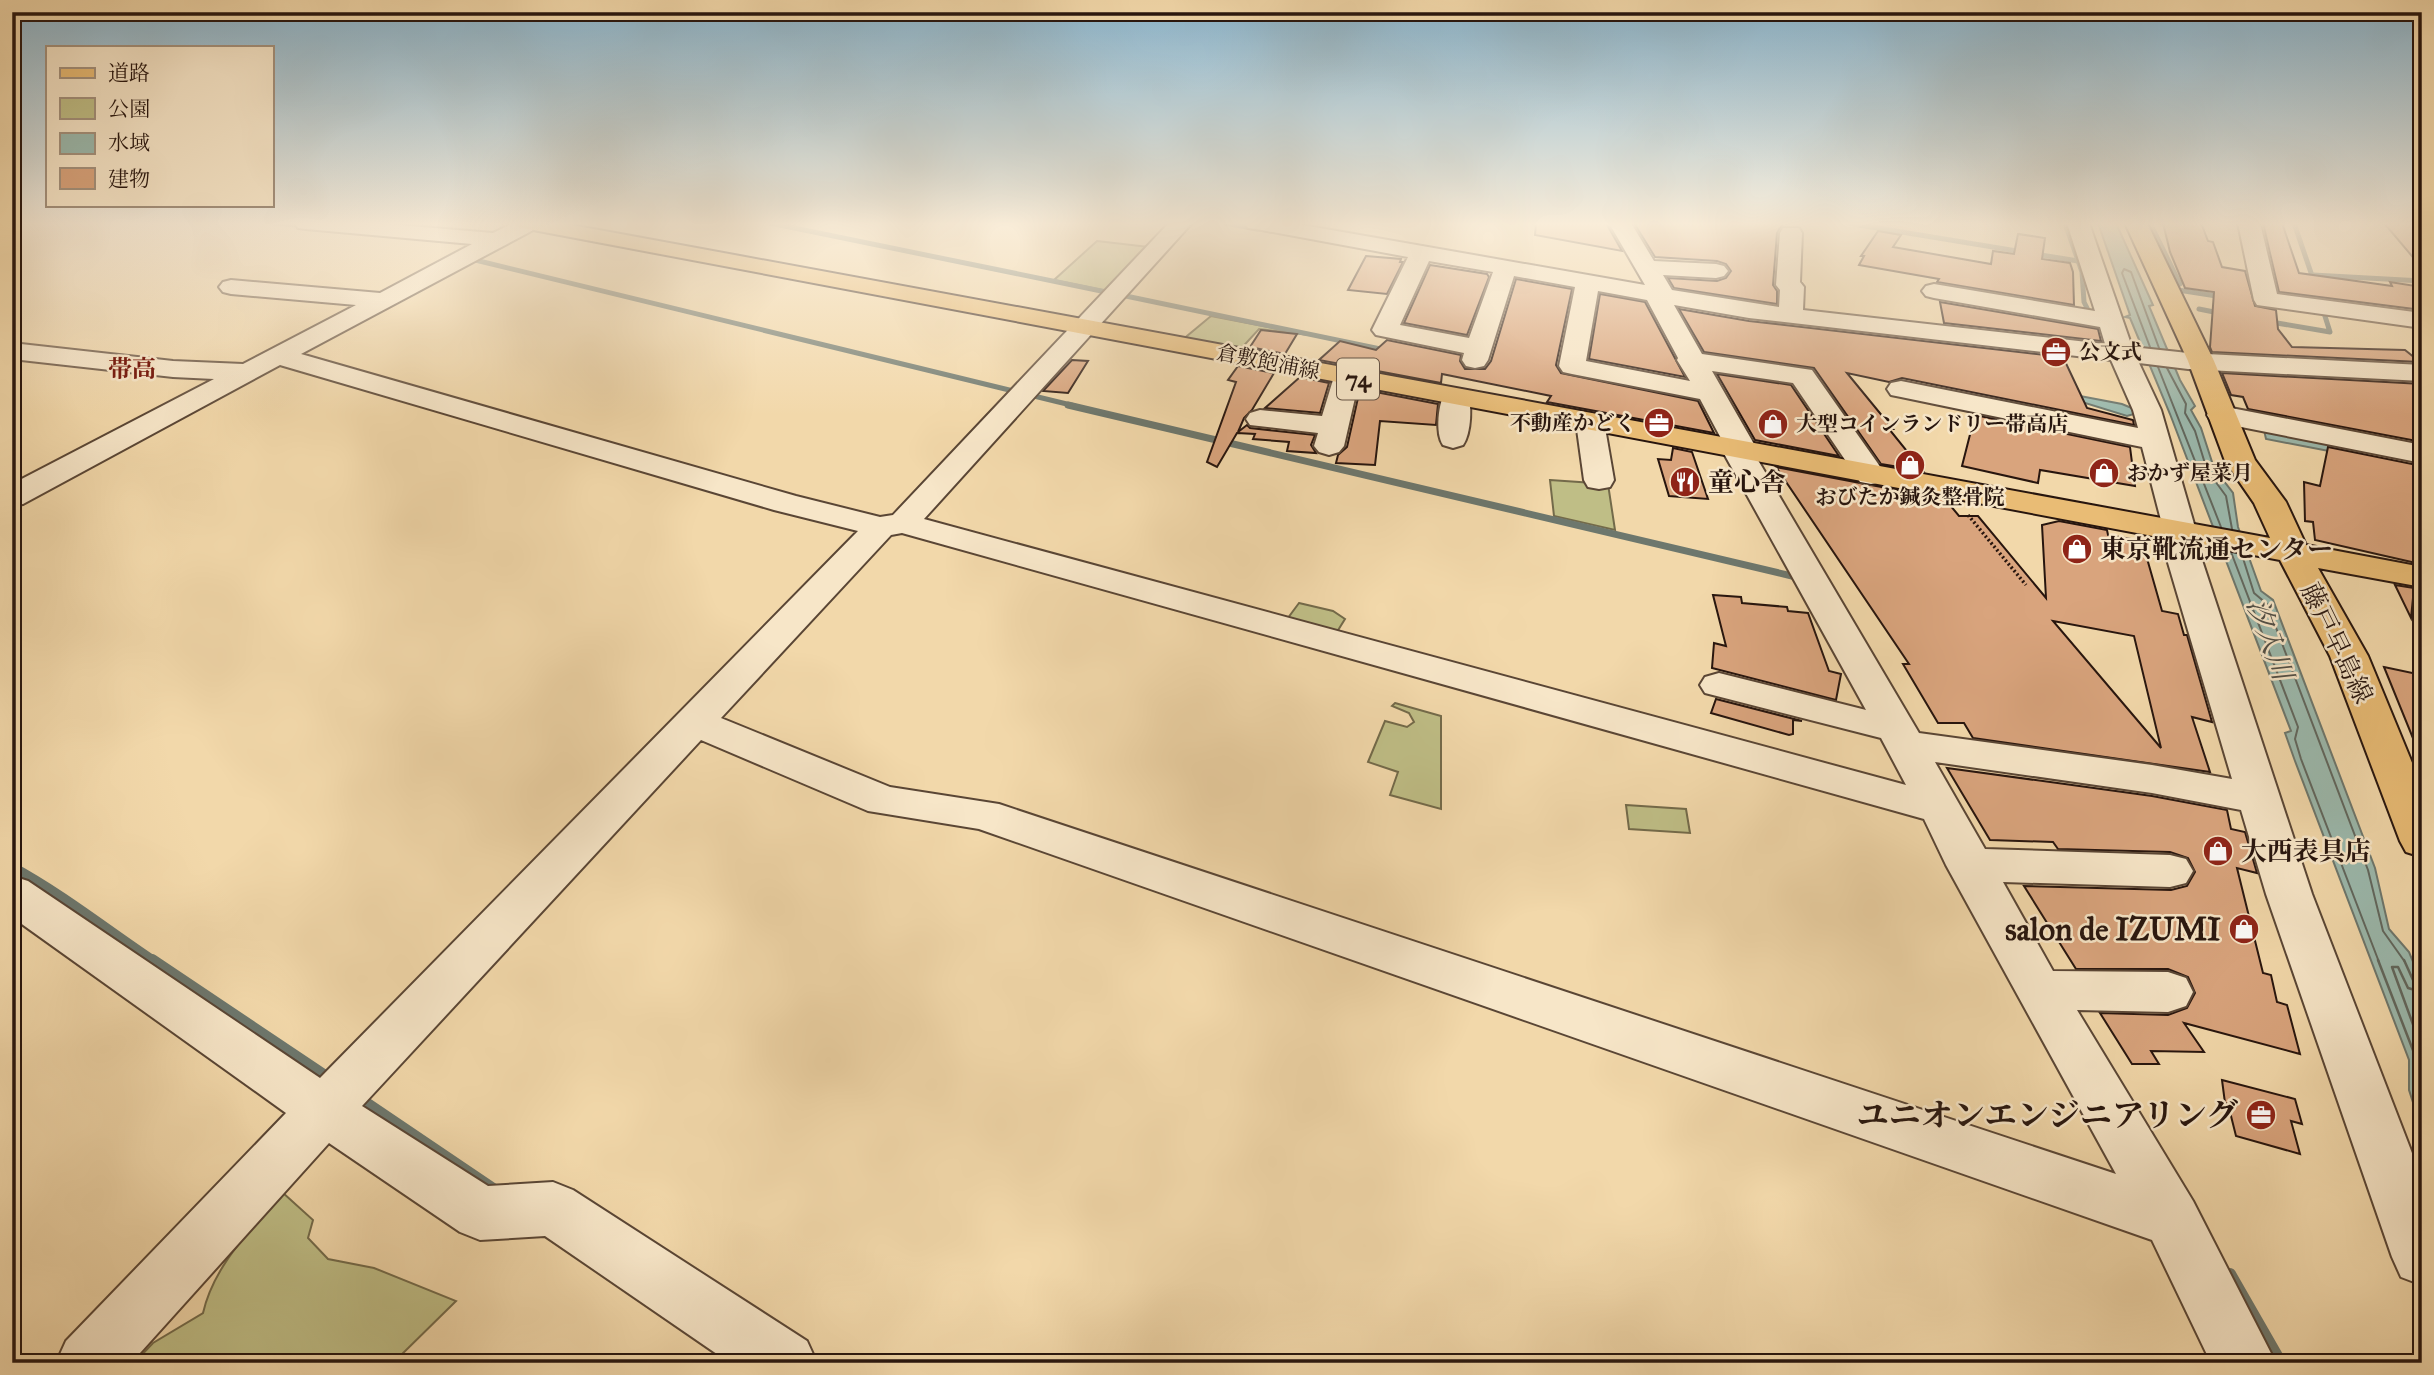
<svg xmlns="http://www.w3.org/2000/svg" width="2434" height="1375" viewBox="0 0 2434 1375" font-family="'IM FELL Great Primer','Noto Serif JP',serif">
<rect width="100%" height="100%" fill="#f2d8aa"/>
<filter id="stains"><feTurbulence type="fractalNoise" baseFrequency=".00286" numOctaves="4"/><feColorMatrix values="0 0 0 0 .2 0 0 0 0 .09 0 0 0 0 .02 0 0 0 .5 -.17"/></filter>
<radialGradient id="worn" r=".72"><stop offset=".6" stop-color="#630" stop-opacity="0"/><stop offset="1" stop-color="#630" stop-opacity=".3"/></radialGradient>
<g fill="#bfbe86" stroke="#736a4a" stroke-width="2">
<polygon points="1097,241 1149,247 1107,291 1054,280"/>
<polygon points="1211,316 1309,335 1259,329 1238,352 1181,341"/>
<polygon points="1550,480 1608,484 1615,530 1554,516"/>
<polygon points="1299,603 1333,611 1345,619 1335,635 1285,622"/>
<polygon points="1395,703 1441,716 1441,809 1390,795 1398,772 1368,762 1385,721 1407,727 1414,722 1409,713 1392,706"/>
<polygon points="1626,805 1686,809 1690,833 1629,829"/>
<path d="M282,1192L313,1220L308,1238L328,1259L374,1268L456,1301L393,1363H134L153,1343L203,1313C214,1265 251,1230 282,1192Z"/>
</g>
<g fill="#9bb9ad" stroke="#6d776d" stroke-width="2">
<polygon points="2098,223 2116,223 2153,305 2149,306 2180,380 2195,406 2191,410 2201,428 2214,468 2233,493 2238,527 2261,591 2273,600 2375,868 2389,929 2409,952 2422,983 2422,1130 2409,1090 2409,1060 2295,761 2285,733 2291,731 2170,414 2130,318 2125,317 2130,315"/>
<polygon points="2059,392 2122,404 2134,409 2134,414 2127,416 2056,394"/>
<polygon points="2264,430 2360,448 2360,457 2266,439"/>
</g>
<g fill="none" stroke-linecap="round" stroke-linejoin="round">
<g stroke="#61675e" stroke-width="2">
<polyline points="2150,347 2122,273 2124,269 2131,272 2159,348"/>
<polyline points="2158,367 2221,527"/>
<polyline points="2167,368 2186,404 2185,413 2195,431 2207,470 2226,496 2232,529"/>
<polyline points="2231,552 2298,727 2295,739 2301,759 2379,962"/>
<polyline points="2242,555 2254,593 2267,604 2368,870 2383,931 2405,962"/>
</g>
<g stroke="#61675e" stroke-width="2.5">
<polyline points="2378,960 2416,1058 2416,1088 2422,1108"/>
<polyline points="2404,960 2413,980 2422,983"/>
<polyline points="2422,992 2408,988 2398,967 2392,967 2422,1049"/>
</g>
<g stroke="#6d776d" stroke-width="5">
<polyline points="273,223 306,226"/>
<polyline points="770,223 1111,293"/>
<polyline points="1225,223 1257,229"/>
<polyline points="1847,223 2078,261"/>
<polyline points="2150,223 2180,284 2175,284"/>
<polyline points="2294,223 2322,305"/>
<polyline points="467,258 1075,406"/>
<polyline points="2313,275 2422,281"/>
<polyline points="2178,290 2223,297"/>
<polyline points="1121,295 1390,351"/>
<polyline points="2199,309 2224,314"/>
<polyline points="1757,317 1790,328"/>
<polyline points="2265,321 2330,332 2324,313"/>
<polyline points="2021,337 2033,336 2040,326 2088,310 2084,302 2082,272 2065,223"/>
<polyline points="1452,363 1489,371"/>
</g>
<polyline stroke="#6d776d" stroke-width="7" points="1068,405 1796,577"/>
<path stroke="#6d776d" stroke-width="10" d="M12,867C62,894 107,930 155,962"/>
<g stroke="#6d776d" stroke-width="12">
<polyline points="152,960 331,1080"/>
<polyline points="357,1097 499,1193"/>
<polyline points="2230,1274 2281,1363"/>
</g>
</g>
<g fill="#d9a47d" stroke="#27150e" stroke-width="2" fill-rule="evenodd">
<polygon points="1536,223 1606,223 1622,251 1535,235"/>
<polygon points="1634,223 1783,223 1777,233 1773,285 1777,291 1777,304 1674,288 1668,278 1717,281 1726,278 1731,271 1726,264 1717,261 1655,257"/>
<polygon points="2163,223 2201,223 2208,241 2213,242 2222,267 2245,271 2255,306 2276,310 2278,329 2292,347 2405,350 2420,362 2212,352 2210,347 2214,292 2185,288 2170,252"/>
<polygon points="2263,223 2282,223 2299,273 2392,286 2390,282 2422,287 2422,310 2279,292"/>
<polygon points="2384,223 2422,223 2422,268"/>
<polygon points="1878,231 1901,235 1893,247 1991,264 1993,251 2014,254 2018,234 2045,238 2042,259 2070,263 2073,272 2074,305 1937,282 1939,279 1859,265 1864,256 1861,256"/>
<polygon points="1366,256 1401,259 1400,262 1403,262 1387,294 1348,290"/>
<polygon points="1430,265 1487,274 1489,277 1467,335 1404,323"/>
<polygon points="1516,279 1572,289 1556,365 1561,373 1698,401 1714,433 1547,402 1551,396 1442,374 1441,383 1319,360 1340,341 1376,350 1387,340 1461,355 1460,361 1465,369 1485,369 1491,361"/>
<polygon points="1600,294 1645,302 1685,377 1589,359"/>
<polygon points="1940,302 2098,329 2101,341 1944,323"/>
<polygon points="1679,309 1749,321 2063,357 2087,408 2133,420 2134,425 1902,378 1889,382 1847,373 1893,429 1889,429 1923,471 1881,464 1814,368 1704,352"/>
<polygon points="1261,330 1297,334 1285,354 1250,347"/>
<polygon points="1072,360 1088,361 1068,393 1043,391"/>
<polygon points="1238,366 1274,373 1252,410 1244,418 1238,432 1247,425 1250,428 1315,435 1311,445 1316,453 1287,451 1289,442 1253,439 1255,434 1237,433 1217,467 1207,462 1236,382 1228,380"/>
<polygon points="2222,373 2422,384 2422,442 2248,409 2243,397 2231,395"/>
<polygon points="1717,374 1791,385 1839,456 1755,440"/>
<polygon points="1300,377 1329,383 1320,413 1265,408"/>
<polygon points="1360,389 1438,404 1436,425 1380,421 1375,465 1336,463 1338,455 1347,447"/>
<polygon points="1975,415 2130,447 2135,486 2040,470 2038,483 1962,466"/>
<polygon points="2328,447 2422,466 2422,535 2419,535 2416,563 2315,540 2313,522 2305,521 2304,482 2320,486"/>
<polygon points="1673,448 1692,452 1708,499 1669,496 1658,459 1671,460"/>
<path d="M1776,467L1945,499L1959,516H1978L2046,598L2042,525L2059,521L2107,530L2108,535L2142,541L2162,611L2178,614L2184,635H2187L2212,722L2192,717L2210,772L1973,738L1964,723H1938L1903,664H1909ZM2053,621L2134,636L2161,748Z"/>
<polygon points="2395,585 2414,588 2411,618"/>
<polygon points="1713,595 1741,597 1742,603 1787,607 1788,611 1808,613 1829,671 1841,674 1836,700 1712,668 1714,643 1726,646"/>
<polygon points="2384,667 2422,675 2422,757 2421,758"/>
<polygon points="1716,699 1802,721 1793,720 1793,734 1789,735 1711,713"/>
<polygon points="1947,768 2152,796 2227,810 2231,829 2245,832 2257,873 2237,868 2263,973 2271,975 2277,1002 2287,1005 2300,1054 2184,1023 2204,1052 2151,1051 2159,1064 2132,1064 2100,1013 2168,1015 2187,1008 2195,993 2188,977 2168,969 2076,969 2024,886 2171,890 2187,886 2195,872 2188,858 2170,852 2058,849 2053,842 1990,840"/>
<polygon points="2222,1080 2295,1099 2302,1124 2291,1121 2300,1154 2236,1136 2228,1104 2225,1103"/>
</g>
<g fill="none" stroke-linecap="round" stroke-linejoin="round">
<g stroke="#5a4635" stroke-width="4">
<g id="minor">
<path d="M295,223H375L493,233L513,223H540L537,228L301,354L796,496L880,517L893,515L1169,223H1192L924,519L1906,785L1881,738L1705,693L1700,685L1705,677L1719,673L1866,710L1722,450L1724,444L1700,399L1572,374L1563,372L1559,366L1575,287L1514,276L1488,360L1484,366L1475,368L1466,366L1462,360L1464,353L1376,335L1372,330L1408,257L1256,229L1248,228L1245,223H1291L1645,285L1609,223H1631L1654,261L1716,264L1724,266L1728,271L1724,276L1716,278L1663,275L1672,290L1779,307L1780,290L1776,285L1780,233L1783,228H1799L1802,233L1800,282L1804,287L1803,310L2105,344L2100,327L1934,298L1926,296L1922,291L1926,286L1934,284L2095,311L2067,223H2089L2132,347L2188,353L2422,365V381L2188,369L2139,363L2161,410L2194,524L2195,539L2312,894L2422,1179V1285L2401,1277L2392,1257L2266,894L2241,810L2152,793L1935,762L1985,849L2170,855L2186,859L2193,871L2186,883L2170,887L2003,882L2053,971L2168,972L2186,978L2193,992L2186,1006L2168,1012L2077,1010L2193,1201L2276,1363H2211L2152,1240L979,829L868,811L701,740L362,1106L488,1186L553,1182L573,1190L807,1341L817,1363H730L545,1236L480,1240L460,1232L329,1143L131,1363H56L66,1341L286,1113L12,917V876L28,881L320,1078L858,531L774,510L280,365L23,504L12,506V484L214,379L173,377L12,359V343L173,361L243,364L356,305L231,294L223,292L219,287L223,282L231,280L380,293L472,244L306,229L298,228ZM1429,261L1493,272L1469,338L1400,325ZM1598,291L1647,300L1678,358L1677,360L1690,381L1586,361ZM1674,305L1749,318L2111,360L2133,410L2138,428L1901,381L1891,383L1887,389L1891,395L1901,397L2142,447L2162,524L2161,539L2232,779L2152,765L1919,733L1752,450L1754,444L1712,371L1793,383L1860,482L1871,484L1882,482L1886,475L1812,370L1702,354ZM902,533L1924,819L1946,865L2116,1174L999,804L890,787L721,718L891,535Z"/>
<polygon points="2238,223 2260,223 2277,294 2422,313 2422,328 2257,305 2254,300"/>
<polygon points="1346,368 1356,370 1360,376 1344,446 1339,452 1329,455 1319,452 1314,446 1318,433 1250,425 1246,419 1250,413 1260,410 1322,416 1336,370"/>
<path d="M1456,389L1466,391C1473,402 1471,434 1463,445L1453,448L1443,445C1435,434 1438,402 1446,391Z"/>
<polygon points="2221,406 2422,445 2422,463 2211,421 2207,415 2211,409"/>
<polygon points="1590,413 1600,416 1604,422 1614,480 1610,487 1599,489 1588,487 1584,480 1576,422 1580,416"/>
</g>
</g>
<g stroke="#27150e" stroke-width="4">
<polygon id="major" points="517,223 561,223 2270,538 2254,503 2225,461 2188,361 2125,223 2147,223 2214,361 2255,460 2286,502 2306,545 2422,567 2422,587 2318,568 2368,656 2422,787 2422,857 2406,852 2400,841 2330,656 2280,560 528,229 520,228"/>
</g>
<polyline stroke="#27150e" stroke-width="3.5" stroke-dasharray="2 2.5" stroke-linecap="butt" points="1968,515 2026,585"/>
<use href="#minor" fill="#f7e6c8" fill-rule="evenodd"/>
<use href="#major" fill="#e9bc75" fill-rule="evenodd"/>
</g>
<linearGradient id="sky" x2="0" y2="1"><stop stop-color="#89b6d0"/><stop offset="0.54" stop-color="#f9edd9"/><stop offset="1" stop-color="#f9edd9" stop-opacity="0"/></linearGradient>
<rect width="2434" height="415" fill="url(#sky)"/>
<defs>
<g id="office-disc" transform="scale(1.575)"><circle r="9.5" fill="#8f2418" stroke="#f7e6c8"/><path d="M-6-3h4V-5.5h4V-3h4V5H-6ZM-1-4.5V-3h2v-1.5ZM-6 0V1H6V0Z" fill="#fff"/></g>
<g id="shop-disc" transform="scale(1.575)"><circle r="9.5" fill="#8f2418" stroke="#f7e6c8"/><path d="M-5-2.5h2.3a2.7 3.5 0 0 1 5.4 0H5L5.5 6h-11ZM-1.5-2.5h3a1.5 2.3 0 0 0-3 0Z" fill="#fff"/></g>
<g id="restaurant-disc" transform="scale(1.575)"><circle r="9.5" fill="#8f2418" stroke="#f7e6c8"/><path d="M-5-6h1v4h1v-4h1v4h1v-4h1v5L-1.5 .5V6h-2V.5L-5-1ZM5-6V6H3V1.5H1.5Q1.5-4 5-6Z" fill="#fff"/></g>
</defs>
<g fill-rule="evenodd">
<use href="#office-disc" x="2056" y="352"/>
<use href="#office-disc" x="1659" y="423"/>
<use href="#shop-disc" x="1773" y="424"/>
<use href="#shop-disc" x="1910" y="465"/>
<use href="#shop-disc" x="2104" y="473"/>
<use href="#restaurant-disc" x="1685" y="482"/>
<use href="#shop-disc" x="2077" y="549"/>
<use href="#shop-disc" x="2218" y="851"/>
<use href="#shop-disc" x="2244" y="929"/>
<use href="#office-disc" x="2261" y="1115"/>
</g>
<g text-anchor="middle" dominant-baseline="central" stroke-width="5" stroke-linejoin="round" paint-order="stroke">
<g font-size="21" font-weight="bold" fill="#27150e" stroke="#f7e6c8" text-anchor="start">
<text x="2079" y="352">公文式</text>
<text x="1636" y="423" text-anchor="end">不動産かどく</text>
<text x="1796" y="424">大型コインランドリー帯高店</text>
<text x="2127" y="473">おかず屋菜月</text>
<text x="1910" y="497" text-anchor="middle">おびたか鍼灸整骨院</text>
</g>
<g font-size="21" fill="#27150e" stroke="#f7e6c8">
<text transform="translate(1268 362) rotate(11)">倉敷飽浦線</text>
</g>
<g font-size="24" font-weight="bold" fill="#7a1f14" stroke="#f7e6c8">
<text x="132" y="369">帯高</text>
</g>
<rect fill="#f7e6c8" stroke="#655446" stroke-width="2" x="1337" y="358.5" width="42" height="41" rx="5"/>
<g font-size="24" font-weight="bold" fill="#27150e">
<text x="1358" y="379">74</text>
</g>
<g font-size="26" font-weight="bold" fill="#27150e" stroke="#f7e6c8" text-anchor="start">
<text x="1708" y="482">童心舎</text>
<text x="2100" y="549">東京靴流通センター</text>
<text x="2241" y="851">大西表具店</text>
</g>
<g font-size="26" fill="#27150e" stroke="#f7e6c8">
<text transform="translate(2337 643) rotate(64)">藤戸早島線</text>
</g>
<g font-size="28" font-style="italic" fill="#504e46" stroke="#f7e6c8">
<text transform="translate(2270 639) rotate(70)">汐入川</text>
</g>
<g font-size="32" font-weight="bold" fill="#27150e" stroke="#f7e6c8" text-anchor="end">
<text x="2221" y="929">salon de IZUMI</text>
<text x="2238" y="1115">ユニオンエンジニアリング</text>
</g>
</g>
<rect width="2434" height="1375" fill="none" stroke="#f2d8aa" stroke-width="42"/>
<rect x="14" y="14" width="2406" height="1347" fill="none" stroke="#27150e" stroke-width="3.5"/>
<rect x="21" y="21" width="2392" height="1333" fill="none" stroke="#27150e" stroke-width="2"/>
<rect x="46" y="46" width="228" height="161" fill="#f7e6c8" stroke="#a4927e" stroke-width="2"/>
<rect x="60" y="68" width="35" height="10" fill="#e9bc75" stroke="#a4927e" stroke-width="2"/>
<text x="108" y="80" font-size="21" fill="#27150e">道路</text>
<rect x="60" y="98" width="35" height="21" fill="#bfbe86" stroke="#a4927e" stroke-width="2"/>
<text x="108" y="116" font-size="21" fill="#27150e">公園</text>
<rect x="60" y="133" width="35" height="21" fill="#9bb9ad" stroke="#a4927e" stroke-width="2"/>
<text x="108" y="150" font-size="21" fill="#27150e">水域</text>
<rect x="60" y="168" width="35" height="21" fill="#d9a47d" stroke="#a4927e" stroke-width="2"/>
<text x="108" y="186" font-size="21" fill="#27150e">建物</text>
<rect width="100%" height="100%" filter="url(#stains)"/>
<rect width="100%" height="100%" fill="url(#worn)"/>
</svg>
